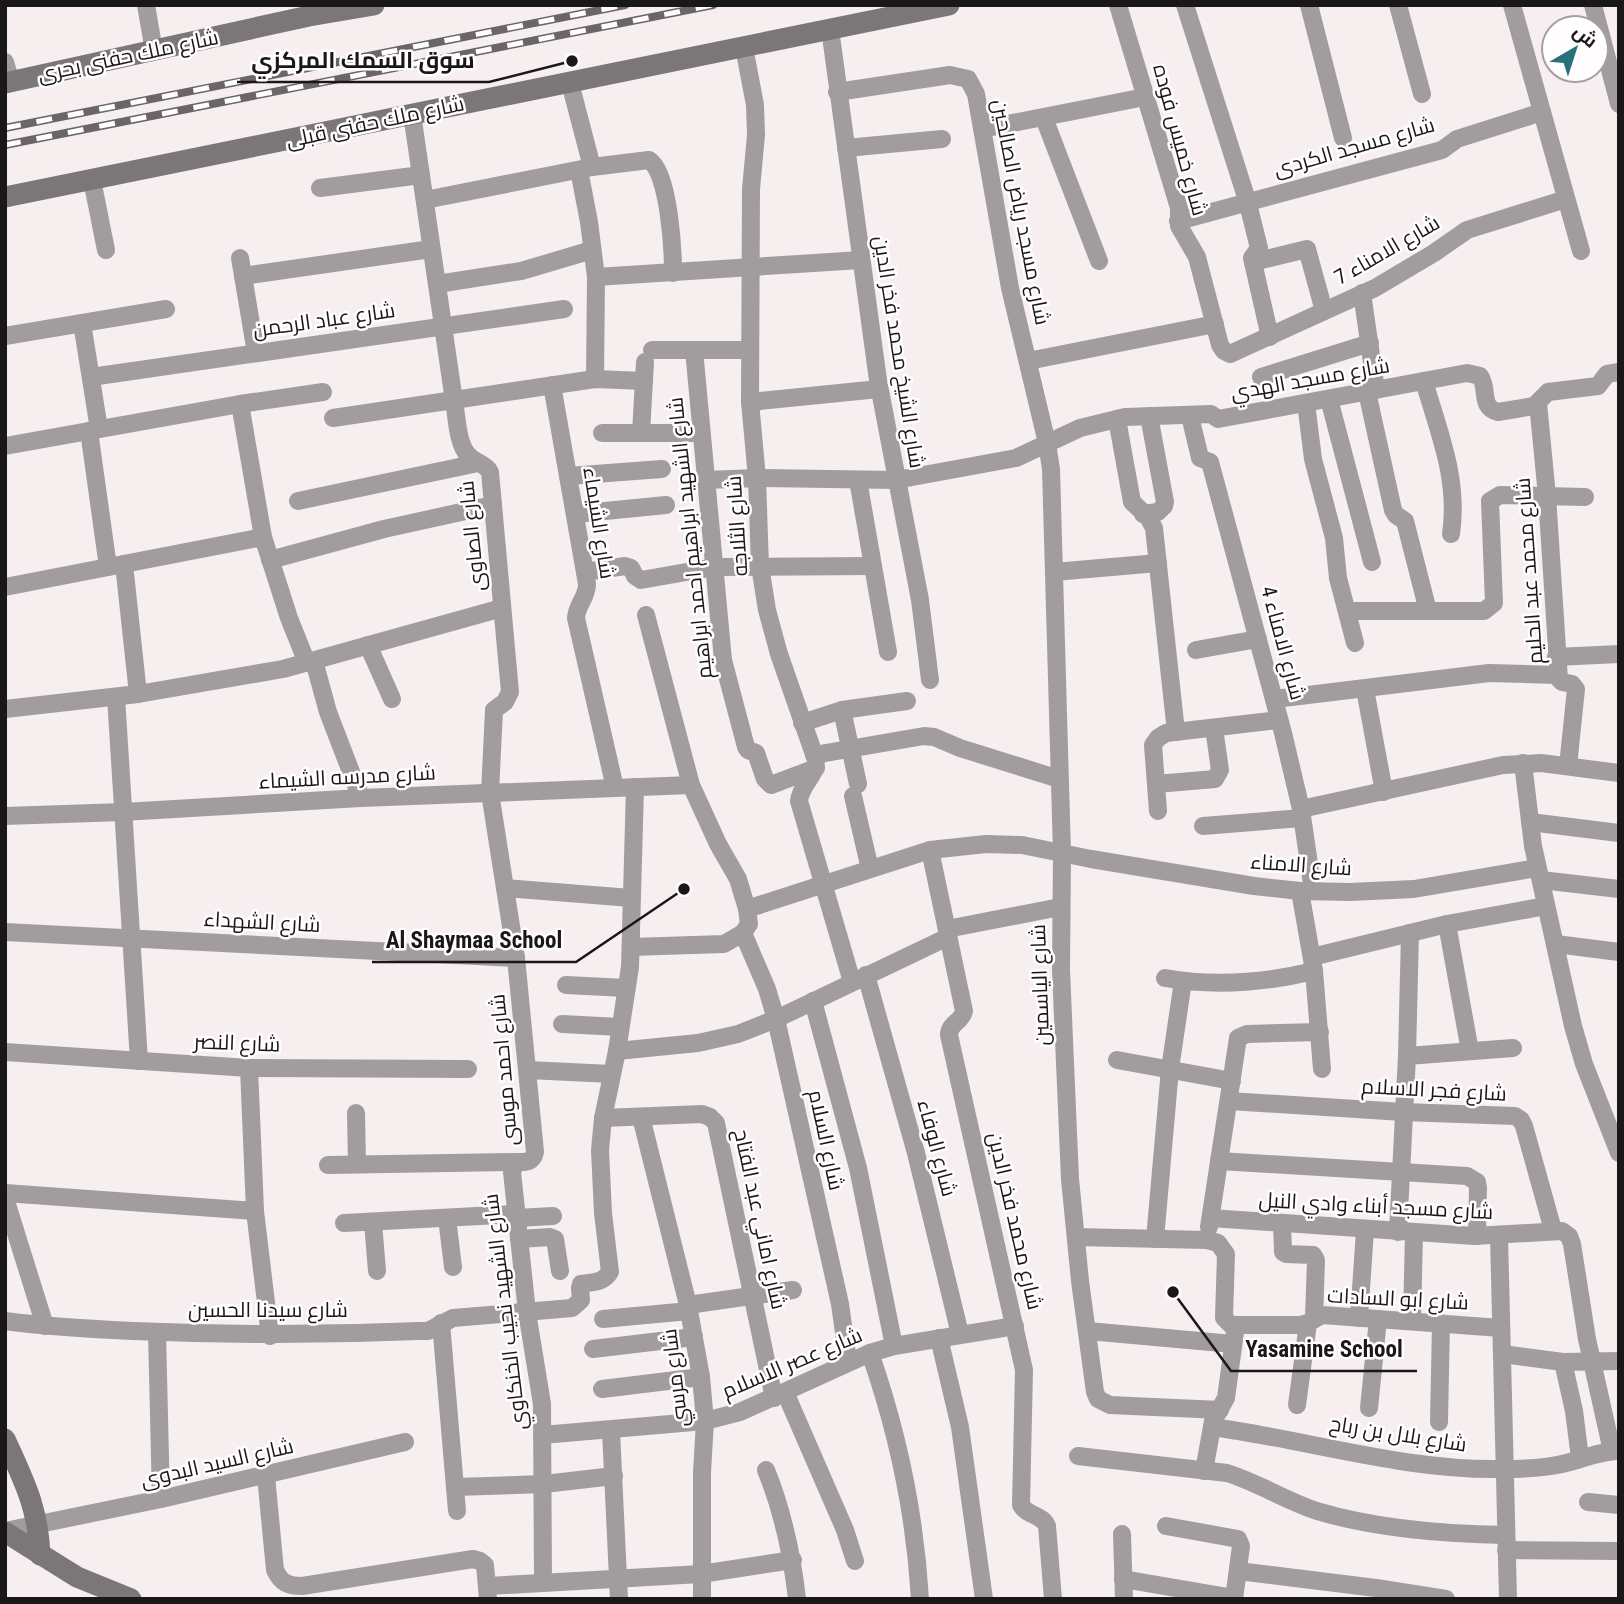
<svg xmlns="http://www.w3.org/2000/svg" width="1624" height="1604" viewBox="0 0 1624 1604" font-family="'Roboto Condensed',Cairo,sans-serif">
<rect width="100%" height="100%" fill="#f7eef0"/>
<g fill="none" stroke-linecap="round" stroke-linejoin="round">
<g stroke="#a19d9e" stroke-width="18">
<polyline points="146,5 154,51"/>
<polyline points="1118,5 1179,208 1179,226 1197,257 1220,345 1224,351 1230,354 1375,288 1434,253 1467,230 1566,199"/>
<polyline points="1185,5 1247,200 1259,248 1252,258 1270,337"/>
<polyline points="1309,5 1343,138"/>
<polyline points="1398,5 1422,94"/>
<polyline points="1512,5 1581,251"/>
<polyline points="1593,5 1619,104"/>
<polyline points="830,29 878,380 920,600 930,680"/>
<path d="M744,47L755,105L756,135L751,189L750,402L757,478L760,566L767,610L779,654L816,760C816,777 801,784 799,801L852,982"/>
<polyline points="5,62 11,82"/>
<polyline points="570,83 592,167"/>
<polyline points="837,92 950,75 968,79 976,94 1010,288 1047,443 1051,469 1062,853 1061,970 1070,1179 1080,1281 1095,1392 1098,1399 1110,1405 1220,1410"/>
<polyline points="1044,118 1099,261"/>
<polyline points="982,129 1145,97"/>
<polyline points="846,148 942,139"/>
<polyline points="579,170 589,222 596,277 595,379"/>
<polyline points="92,180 106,250"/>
<polyline points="320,188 421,175"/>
<path d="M425,200L592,167L649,160C669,172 673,250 673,273"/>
<polyline points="1178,221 1442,150 1457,139 1542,112"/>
<polyline points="240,258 256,353"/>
<polyline points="1253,262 1307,249 1324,311"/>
<polyline points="243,276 431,249"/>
<polyline points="596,277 861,260"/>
<polyline points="437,284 521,271 592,250"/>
<polyline points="1362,293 1376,390"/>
<polyline points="82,323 99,429"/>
<polyline points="5,336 166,309"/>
<polyline points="652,350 750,350"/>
<polyline points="694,350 723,660 746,747 748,750 756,753 765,779 771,785 816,768"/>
<polyline points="1028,361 1215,324"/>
<polyline points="91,377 564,309"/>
<polyline points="1261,377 1370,343"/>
<path d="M1424,381C1439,433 1459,479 1451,534"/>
<path d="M552,385L587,584C587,598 577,604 576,618L615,788"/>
<polyline points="1367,392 1393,510 1396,515 1405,521 1428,611"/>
<polyline points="1329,399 1372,562"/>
<polyline points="750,402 879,389"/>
<polyline points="1306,403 1313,459 1334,538 1338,578 1355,643"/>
<polyline points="1538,403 1547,496 1559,679 1562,682 1572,684 1576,689 1568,766"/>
<polyline points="240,404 263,537 289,618 307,663"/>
<polyline points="1190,416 1200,458 1210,462 1283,733 1301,809 1313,891"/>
<polyline points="333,418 595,379 644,381"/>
<polyline points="1117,419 1132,502 1148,517 1154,528 1176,732"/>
<polyline points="89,431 108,567"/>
<polyline points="602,433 701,433"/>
<polyline points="641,433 645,362"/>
<polyline points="5,446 240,404 323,392"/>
<polyline points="568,476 662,469"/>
<path d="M707,480L757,478L896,480L1016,458L1080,428L1125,417L1211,414L1218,419L1467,373L1480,376C1489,389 1479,407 1498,412L1534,406L1548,392L1598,386L1607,374L1619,372"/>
<polyline points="858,480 888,652"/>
<polyline points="298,501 478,463"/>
<polyline points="575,514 666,505"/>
<polyline points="1143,514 1158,512 1164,506 1165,502 1149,416"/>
<polyline points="270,560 384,529 493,505"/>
<polyline points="124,564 138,694"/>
<polyline points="585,572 625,566 631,568 635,576 641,580 715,567 873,566"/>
<polyline points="1054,572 1158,563"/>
<polyline points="5,587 263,537"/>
<polyline points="1347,611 1484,611 1494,603 1490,501 1500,495 1585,497"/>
<polyline points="368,645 392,699"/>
<polyline points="1196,650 1258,639"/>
<polyline points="1556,657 1619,654"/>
<polyline points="314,661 328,712 361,798"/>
<polyline points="1365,689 1384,792"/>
<polyline points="116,697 139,1061"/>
<polyline points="1275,699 1489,673 1558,675"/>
<polyline points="5,709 138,694 283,669 502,608"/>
<polyline points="842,710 858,784"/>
<polyline points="802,723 842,710 907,701"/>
<polyline points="814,755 924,736 934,737 960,748 1059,779"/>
<polyline points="1523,763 1533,846 1573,1026 1584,1064 1619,1153"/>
<polyline points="1156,784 1215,779 1220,770 1214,728"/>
<polyline points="853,796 870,869"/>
<polyline points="1301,809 1503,765 1541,763 1619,773"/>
<polyline points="1158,811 1153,745 1158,738 1166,733 1279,720"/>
<polyline points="5,816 123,812 361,798 691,785"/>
<polyline points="1530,822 1619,833"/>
<polyline points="1203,826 1302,818"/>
<path d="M930,850L964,1011C962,1022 949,1023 949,1035L1024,1370L1021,1505C1027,1516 1042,1514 1047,1526L1053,1599"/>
<polyline points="1541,880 1619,889"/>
<polyline points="505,888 631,898"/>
<polyline points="1300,891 1314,971 1322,1069"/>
<polyline points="747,909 930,850 986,844 1022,845 1091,859 1254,886 1300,891 1350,892 1414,889 1537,868"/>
<polyline points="1447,924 1470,1051"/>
<polyline points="947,929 1060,907"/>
<polyline points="5,932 516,958"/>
<polyline points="743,933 767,989 776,1019 840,1304 848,1361"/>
<polyline points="1556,944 1619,952"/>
<polyline points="631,947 724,944 743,933 749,924 747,909 738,879 718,844 691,785 646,615"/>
<polyline points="1312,957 1447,924 1546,906"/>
<polyline points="866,975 916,1153 960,1334"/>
<path d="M1165,978C1216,987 1264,983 1314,971"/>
<polyline points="566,985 626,988"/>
<polyline points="813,1001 858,1168 894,1346"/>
<polyline points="562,1024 620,1027"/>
<polyline points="617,1051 698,1043 738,1034 776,1019 948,937"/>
<polyline points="5,1052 249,1068 468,1069"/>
<polyline points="1407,1056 1513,1048"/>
<polyline points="1117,1060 1232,1081"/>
<polyline points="249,1068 255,1211 270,1336"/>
<polyline points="528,1070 611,1074"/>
<polyline points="1229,1101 1403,1112 1515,1116 1521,1120 1524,1126 1553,1230"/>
<polyline points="356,1113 357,1164"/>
<polyline points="641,1117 688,1305 701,1377 705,1421 702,1473 702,1599"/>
<polyline points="603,1118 702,1114 710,1117 716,1123 774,1398"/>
<polyline points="1219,1161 1467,1176 1477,1182 1478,1188 1477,1236"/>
<polyline points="516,1162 512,1172 527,1312 542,1404 543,1583"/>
<path d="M328,1165L516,1162C525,1162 533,1163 535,1152L516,958L490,793L494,710L505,702L510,692L490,472C485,463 475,463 468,455C457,443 457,417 454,401L412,114"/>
<polyline points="5,1193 255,1211"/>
<polyline points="5,1198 45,1326"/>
<polyline points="447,1218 453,1267"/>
<polyline points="517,1218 553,1216"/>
<polyline points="1211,1218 1474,1236 1562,1231 1569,1236 1572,1244 1587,1339 1612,1451"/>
<polyline points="373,1222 377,1271"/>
<polyline points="344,1223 517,1214"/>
<polyline points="1282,1223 1283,1252 1286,1254 1313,1255 1316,1260 1314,1318"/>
<polyline points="1209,1227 1238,1038 1247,1034 1320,1032"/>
<polyline points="1398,1232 1407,1056 1410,933"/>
<polyline points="1499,1236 1508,1599"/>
<polyline points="1076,1237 1207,1240 1218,1243 1226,1254 1224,1318 1231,1325 1300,1325 1308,1323 1322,1315 1501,1328"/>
<polyline points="519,1239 550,1237 555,1239 560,1271"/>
<polyline points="1155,1239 1170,1069 1183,981"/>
<polyline points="688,1305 793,1290"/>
<polyline points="1359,1318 1365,1230"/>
<polyline points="603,1319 689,1311"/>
<path d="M5,1321C48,1327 90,1329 133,1331C229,1335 324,1335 420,1331H428L453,1318L572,1308L581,1300L580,1288L581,1284C593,1282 603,1283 610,1272L603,1213L600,1150L603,1118L617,1051L630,967L635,787"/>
<polyline points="1412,1321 1414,1233"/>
<polyline points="441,1323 457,1511"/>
<polyline points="1088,1331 1233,1344"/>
<polyline points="157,1332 161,1499"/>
<polyline points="939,1338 960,1427 984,1599"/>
<polyline points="593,1349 694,1337"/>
<path d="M870,1353C898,1433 915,1514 920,1599"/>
<polyline points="1502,1354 1563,1362 1619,1361"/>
<polyline points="1563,1362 1574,1411 1580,1458"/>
<polyline points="602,1389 701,1377"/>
<polyline points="785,1392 845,1530 855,1561"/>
<polyline points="1297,1405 1308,1323"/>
<polyline points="1369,1408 1378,1319"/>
<polyline points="1439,1422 1441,1323"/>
<path d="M1212,1427C1309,1440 1405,1471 1503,1469C1522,1469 1544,1468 1562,1464C1582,1460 1598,1451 1619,1451"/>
<polyline points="611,1431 619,1599"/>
<polyline points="542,1435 705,1421 740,1412 870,1353 894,1346 1015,1326"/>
<path d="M1078,1456L1227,1473C1259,1483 1286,1501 1317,1511C1377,1529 1443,1534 1505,1535"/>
<path d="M766,1470C783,1512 792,1554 797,1599"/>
<polyline points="1204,1471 1213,1421 1226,1398 1236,1325"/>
<path d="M266,1476L275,1570C281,1583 288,1586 302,1586L473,1559L480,1561L485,1565L488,1599"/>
<polyline points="455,1487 544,1484 614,1476"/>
<polyline points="1588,1502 1619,1505"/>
<polyline points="1166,1526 1238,1539 1241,1546 1234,1599"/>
<polyline points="5,1531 161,1499 405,1442"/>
<polyline points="1122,1534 1124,1599"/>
<polyline points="1506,1550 1619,1551"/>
<polyline points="1238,1571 1376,1588 1446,1599"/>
<polyline points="1123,1579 1234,1598"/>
<polyline points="488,1586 701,1574 793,1560"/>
</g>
<g stroke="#7b7677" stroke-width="21">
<polyline points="5,83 309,16 374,5"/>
<polyline points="5,197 949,5"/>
<path d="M5,1439C24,1481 38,1507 40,1555"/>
<polyline points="5,1532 77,1577 131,1599"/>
</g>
<g stroke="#6a6566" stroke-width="8">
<g id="rail">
<polyline points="5,128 625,5"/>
<polyline points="5,145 713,5"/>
</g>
</g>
<use href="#rail" stroke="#fffdfe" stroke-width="5" stroke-dasharray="16" stroke-linecap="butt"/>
</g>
<g text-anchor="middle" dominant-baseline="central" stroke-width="5" stroke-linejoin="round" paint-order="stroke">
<g font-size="21" fill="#1a1718" stroke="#fffdfe">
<text transform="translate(128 56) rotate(-12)">شارع ملك حفنى بحرى</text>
<text transform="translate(375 122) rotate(-12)">شارع ملك حفنى قبلى</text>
<text transform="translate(1180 140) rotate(75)">شارع خميس فوده</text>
<text transform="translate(1354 147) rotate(-16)">شارع مسجد الكردى</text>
<text transform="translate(1021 212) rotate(79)">شارع مسجد رياض الصالحين</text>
<text transform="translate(1387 250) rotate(-30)">شارع الامناء 7</text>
<text transform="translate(324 320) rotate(-8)">شارع عباد الرحمن</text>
<text transform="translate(899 352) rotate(81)">شارع الشيخ محمد فخر الدين</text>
<text transform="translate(1310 379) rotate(-10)">شارع مسجد الهدي</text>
<text transform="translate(599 523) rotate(81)">شارع الشيماء</text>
<text transform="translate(737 526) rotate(-94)">شارع الثلاجه</text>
<text transform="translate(472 536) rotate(-96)">شارع الصاوى</text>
<text transform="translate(690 538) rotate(-96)">شارع الشهيد ابراهيم احمد ابراهيم</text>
<text transform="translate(1529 571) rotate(-94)">شارع محمد عبد الحليم</text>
<text transform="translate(1283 643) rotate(75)">شارع الامناء 4</text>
<text transform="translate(347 777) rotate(-3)">شارع مدرسه الشيماء</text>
<text transform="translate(1301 865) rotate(4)">شارع الامناء</text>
<text transform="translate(262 922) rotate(3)">شارع الشهداء</text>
<text transform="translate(1040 985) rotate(-92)">شارع الياسمين</text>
<text transform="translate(237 1043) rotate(2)">شارع النصر</text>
<text transform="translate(504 1070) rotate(-95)">شارع احمد موسى</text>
<text transform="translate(1434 1090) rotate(3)">شارع فجر الاسلام</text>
<text transform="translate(826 1140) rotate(78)">شارع السلام</text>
<text transform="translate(937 1148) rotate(75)">شارع الوفاء</text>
<text transform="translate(1376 1206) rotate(3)">شارع مسجد أبناء وادي النيل</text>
<text transform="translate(760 1219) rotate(78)">شارع اماني عبد الفتاح</text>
<text transform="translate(1015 1221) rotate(77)">شارع محمد فخر الدين</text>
<text transform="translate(1398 1299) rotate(3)">شارع ابو السادات</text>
<text x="268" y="1310">شارع سيدنا الحسين</text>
<text transform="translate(505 1312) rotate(-97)">شارع الشهيد نجيب الخنكاوي</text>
<text transform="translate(792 1363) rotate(-23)">شارع عصر الاسلام</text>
<text transform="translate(675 1378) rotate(-97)">شارع مرسي</text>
<text transform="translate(1398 1434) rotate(9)">شارع بلال بن رباح</text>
<text transform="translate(217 1463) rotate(-13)">شارع السيد البدوى</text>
</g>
</g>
<path fill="none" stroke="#1a1718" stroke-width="2.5" d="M572 61L489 82H237M684 889L576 962H372M1173 1292L1231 1371H1417"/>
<g fill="#1a1718" stroke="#fffdfe" stroke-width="2.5">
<circle cx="572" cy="61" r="7"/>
<circle cx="684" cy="889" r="7"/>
<circle cx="1173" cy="1292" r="7"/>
</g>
<g font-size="23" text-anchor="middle" font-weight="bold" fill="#1a1718" stroke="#fffdfe" stroke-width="5" stroke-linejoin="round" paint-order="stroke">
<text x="363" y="68">سوق السمك المركزي</text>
<text x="474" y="948">Al Shaymaa School</text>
<text x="1324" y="1357">Yasamine School</text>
</g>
<rect width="1624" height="1604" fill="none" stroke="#1a1718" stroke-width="14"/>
<g transform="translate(1575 49) rotate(39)"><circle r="33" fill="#fffdfe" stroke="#a3a1a2" stroke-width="2"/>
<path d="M0-5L12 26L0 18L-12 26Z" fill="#29727c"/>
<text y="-10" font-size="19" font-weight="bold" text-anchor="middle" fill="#1a1718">ش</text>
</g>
</svg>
